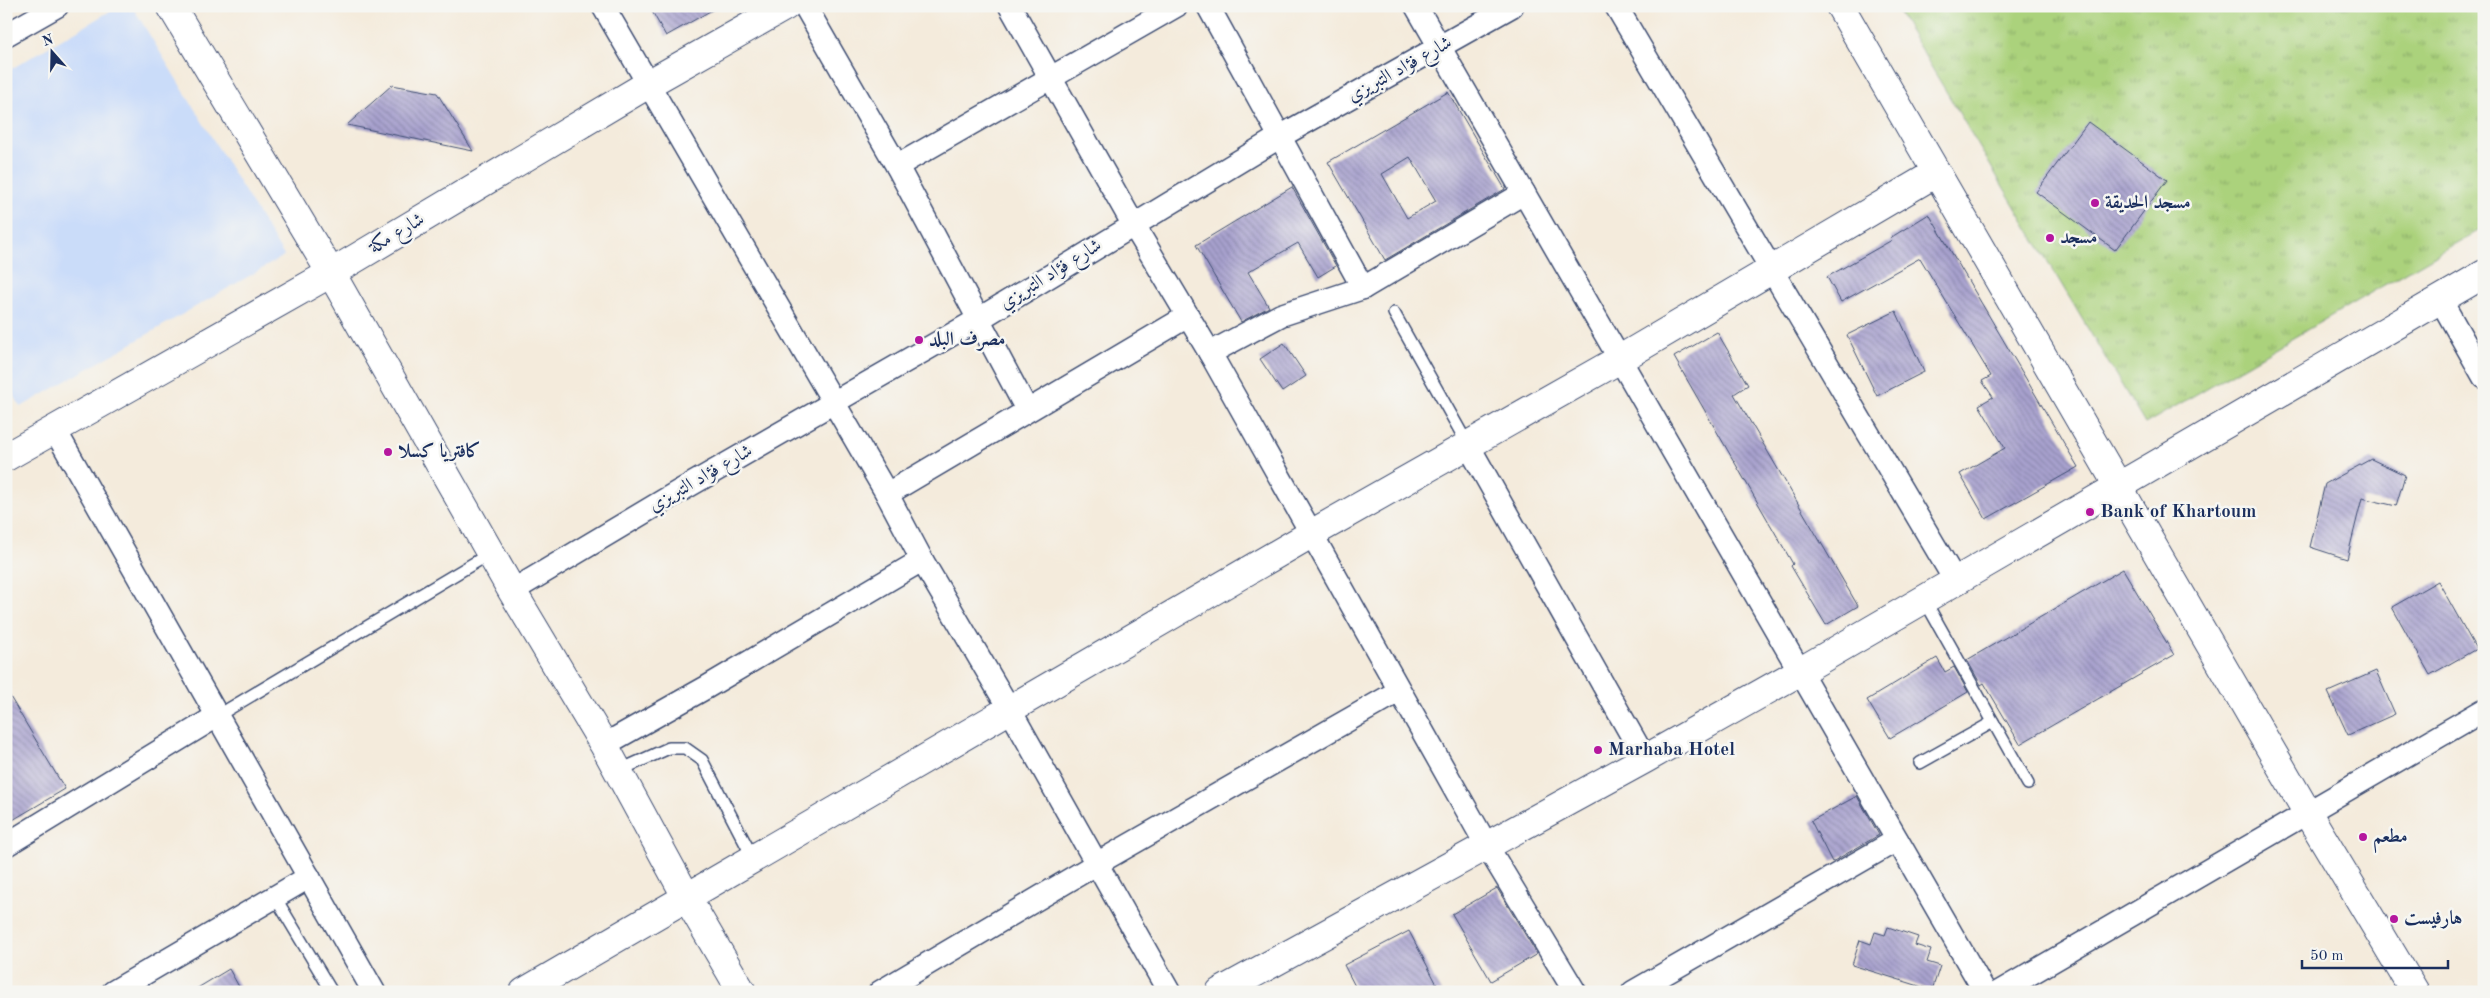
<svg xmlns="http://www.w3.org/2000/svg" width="2490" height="998" viewBox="0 0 2490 998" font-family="'Old Standard TT',Amiri,serif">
<defs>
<pattern id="grass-tufts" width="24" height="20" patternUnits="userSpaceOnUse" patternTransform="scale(1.25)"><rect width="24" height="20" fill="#abd27c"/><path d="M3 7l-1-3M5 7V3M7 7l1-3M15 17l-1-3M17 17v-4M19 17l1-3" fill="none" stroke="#8aab69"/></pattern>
<pattern id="building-back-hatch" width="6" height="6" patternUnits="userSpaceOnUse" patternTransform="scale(1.25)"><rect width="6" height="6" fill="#a8a1ce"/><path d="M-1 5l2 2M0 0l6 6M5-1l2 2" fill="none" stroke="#8884aa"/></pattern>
</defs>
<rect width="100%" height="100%" fill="#f6f6f2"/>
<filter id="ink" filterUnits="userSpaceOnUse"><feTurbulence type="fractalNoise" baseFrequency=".02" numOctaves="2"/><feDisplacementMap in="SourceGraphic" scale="10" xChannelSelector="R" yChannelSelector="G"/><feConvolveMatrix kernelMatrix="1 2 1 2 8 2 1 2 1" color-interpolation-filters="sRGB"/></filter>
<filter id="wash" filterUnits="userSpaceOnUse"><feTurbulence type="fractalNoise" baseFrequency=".0096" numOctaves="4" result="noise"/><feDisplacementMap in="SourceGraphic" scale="20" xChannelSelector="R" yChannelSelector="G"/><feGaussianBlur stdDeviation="1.12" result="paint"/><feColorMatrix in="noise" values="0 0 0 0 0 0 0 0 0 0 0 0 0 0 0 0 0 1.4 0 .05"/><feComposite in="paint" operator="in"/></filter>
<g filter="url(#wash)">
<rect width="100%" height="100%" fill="#f4ebdc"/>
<polygon fill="#cadcf9" points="119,6 132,6 284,256 21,407 6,382 6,72"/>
<polygon fill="url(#grass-tufts)" stroke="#63806d" points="1895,6 2484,6 2484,227 2145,424"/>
<g id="blocks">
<g fill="url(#building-back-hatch)" fill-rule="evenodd">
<polygon points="649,6 719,6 666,36"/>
<polygon points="392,85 437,93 473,151 347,125"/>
<path d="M1448,92L1505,189L1385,260L1328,162ZM1410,157L1436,201L1407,218L1382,174Z"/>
<polygon points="2088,122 2167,180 2115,250 2036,192"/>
<polygon points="1292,187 1336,266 1318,277 1298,243 1248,272 1269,307 1241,322 1196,245"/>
<polygon points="1929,214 2078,467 1986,519 1960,474 2005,448 1979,405 1993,397 1982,381 1991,376 1920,258 1841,302 1827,277 1892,240 1890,238"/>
<polygon points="1896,311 1924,372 1877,396 1847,335"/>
<polygon points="1717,332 1748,385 1734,394 1858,606 1826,625 1791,566 1793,564 1674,357"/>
<polygon points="1284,343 1306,376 1282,392 1260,359"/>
<polygon points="2371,459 2405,475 2396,506 2362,498 2347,559 2310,547 2325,484"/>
<polygon points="2123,569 2174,655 2020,744 1984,683 1981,685 1967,660"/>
<polygon points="2438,581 2476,649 2430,675 2392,607"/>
<polygon points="1937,658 1945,672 1954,667 1968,692 1890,738 1867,700"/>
<polygon points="2376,671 2395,714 2348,735 2328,692"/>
<polygon points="6,690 65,789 6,824"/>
<polygon points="1857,796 1879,835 1832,862 1811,821"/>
<polygon points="1497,888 1537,954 1491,981 1452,914"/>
<polygon points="1888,927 1918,937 1915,945 1931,950 1927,962 1940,966 1932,990 1852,965 1860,940 1871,944 1875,932 1885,935"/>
<polygon points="1409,931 1441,992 1358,992 1344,965"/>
<polygon points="229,969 242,992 191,992"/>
</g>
</g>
</g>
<g filter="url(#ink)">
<use href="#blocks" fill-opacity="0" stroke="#3c4b71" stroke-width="1"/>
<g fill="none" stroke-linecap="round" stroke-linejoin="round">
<g stroke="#3c4b71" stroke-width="14">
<g id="lane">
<polyline points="1394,313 1468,445"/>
<polyline points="1924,599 2028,784"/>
<polyline points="217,716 491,553"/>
<polyline points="1920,763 1993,722"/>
<polyline points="618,771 669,748 685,748 702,760 753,858"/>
<polyline points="275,897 332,992"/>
</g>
</g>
<g stroke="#3c4b71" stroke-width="25">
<g id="street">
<polyline points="603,6 887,494 922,560 1010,710 1169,992"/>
<polyline points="805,6 897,166 1027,410"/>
<polyline points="1010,6 1133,224 1210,353 1487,846 1575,992"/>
<polyline points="1208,6 1363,288"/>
<polyline points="1416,6 1985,992"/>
<polyline points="1616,6 1956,582"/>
<polyline points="6,35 57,6"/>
<polyline points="897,166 1176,6"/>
<polyline points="2440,299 2484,377"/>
<polyline points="1210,353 1281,315 1363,288 1524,193"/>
<polyline points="55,430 374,992"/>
<polyline points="1468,445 1645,759"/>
<polyline points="887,494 1188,316"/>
<polyline points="512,591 678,492 979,319 1281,136 1512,6"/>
<polyline points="604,745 707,687 922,560"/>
<polyline points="6,845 217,716"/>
<polyline points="113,992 309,877"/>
<polyline points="880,992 1098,863 1399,691"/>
<polyline points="1633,992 1897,840"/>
<polyline points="1999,992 2484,710"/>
</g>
</g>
<g stroke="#3c4b71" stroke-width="30">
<g id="secondary">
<polyline points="6,457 331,273 650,83 786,6"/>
<polyline points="524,992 1311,534 1620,359 1936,173"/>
<polyline points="1220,992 1645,759 1799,672 2484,274"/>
</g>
</g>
<g stroke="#3c4b71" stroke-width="30">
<polyline id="primary" points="1840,6 2307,812 2415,992"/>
</g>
<g stroke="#3c4b71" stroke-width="30">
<polyline id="highway" points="171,6 331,273 512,591 604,745 687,898 742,992"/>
</g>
<use href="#lane" stroke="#fff" stroke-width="11"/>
<use href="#street" stroke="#fff" stroke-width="22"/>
<use href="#secondary" stroke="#fff" stroke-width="28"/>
<use href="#primary" stroke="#fff" stroke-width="28"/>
<use href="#highway" stroke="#fff" stroke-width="28"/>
</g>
</g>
<g fill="#b5179e" stroke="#f6f6f2" stroke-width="2">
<circle cx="2095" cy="203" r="5"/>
<circle cx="2050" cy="238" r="5"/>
<circle cx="919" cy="340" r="5"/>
<circle cx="388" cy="452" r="5"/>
<circle cx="2090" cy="512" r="5"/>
<circle cx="1598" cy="750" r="5"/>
<circle cx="2363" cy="837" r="5"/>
<circle cx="2394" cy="919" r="5"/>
</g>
<g text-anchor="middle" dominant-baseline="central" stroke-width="5" stroke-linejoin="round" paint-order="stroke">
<g font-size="19" fill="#1b2f5e" stroke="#f6f6f2">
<text transform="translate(1400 70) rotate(-29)">شارع فؤاد التبريزي</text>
<text transform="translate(397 234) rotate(-31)">شارع مكة</text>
<text transform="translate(1051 275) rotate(-32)">شارع فؤاد التبريزي</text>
<text transform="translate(701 479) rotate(-30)">شارع فؤاد التبريزي</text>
</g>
<g font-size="19" font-weight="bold" fill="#1b2f5e" stroke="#f6f6f2" text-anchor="start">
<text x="2105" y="203">مسجد الحديقة</text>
<text x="2060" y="238">مسجد</text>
<text x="929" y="340">مصرف البلد</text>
<text x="398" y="452">كافتريا كسلا</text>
<text x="2100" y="512">Bank of Khartoum</text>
<text x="1608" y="750">Marhaba Hotel</text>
<text x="2373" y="837">مطعم</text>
<text x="2404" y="919">هارفيست</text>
</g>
</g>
<rect width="2490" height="998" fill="none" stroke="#f6f6f2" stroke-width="25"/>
<g transform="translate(52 52) rotate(340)" stroke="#f6f6f2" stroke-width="4" paint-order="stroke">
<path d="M0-4L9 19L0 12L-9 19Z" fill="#1b2f5e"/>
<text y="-8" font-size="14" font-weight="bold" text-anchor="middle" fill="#1b2f5e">N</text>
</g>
<path d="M2302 960v8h146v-8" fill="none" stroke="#1b2f5e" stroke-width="2.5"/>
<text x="2310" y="960" font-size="15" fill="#1b2f5e" stroke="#f6f6f2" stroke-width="4" paint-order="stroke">50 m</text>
</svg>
